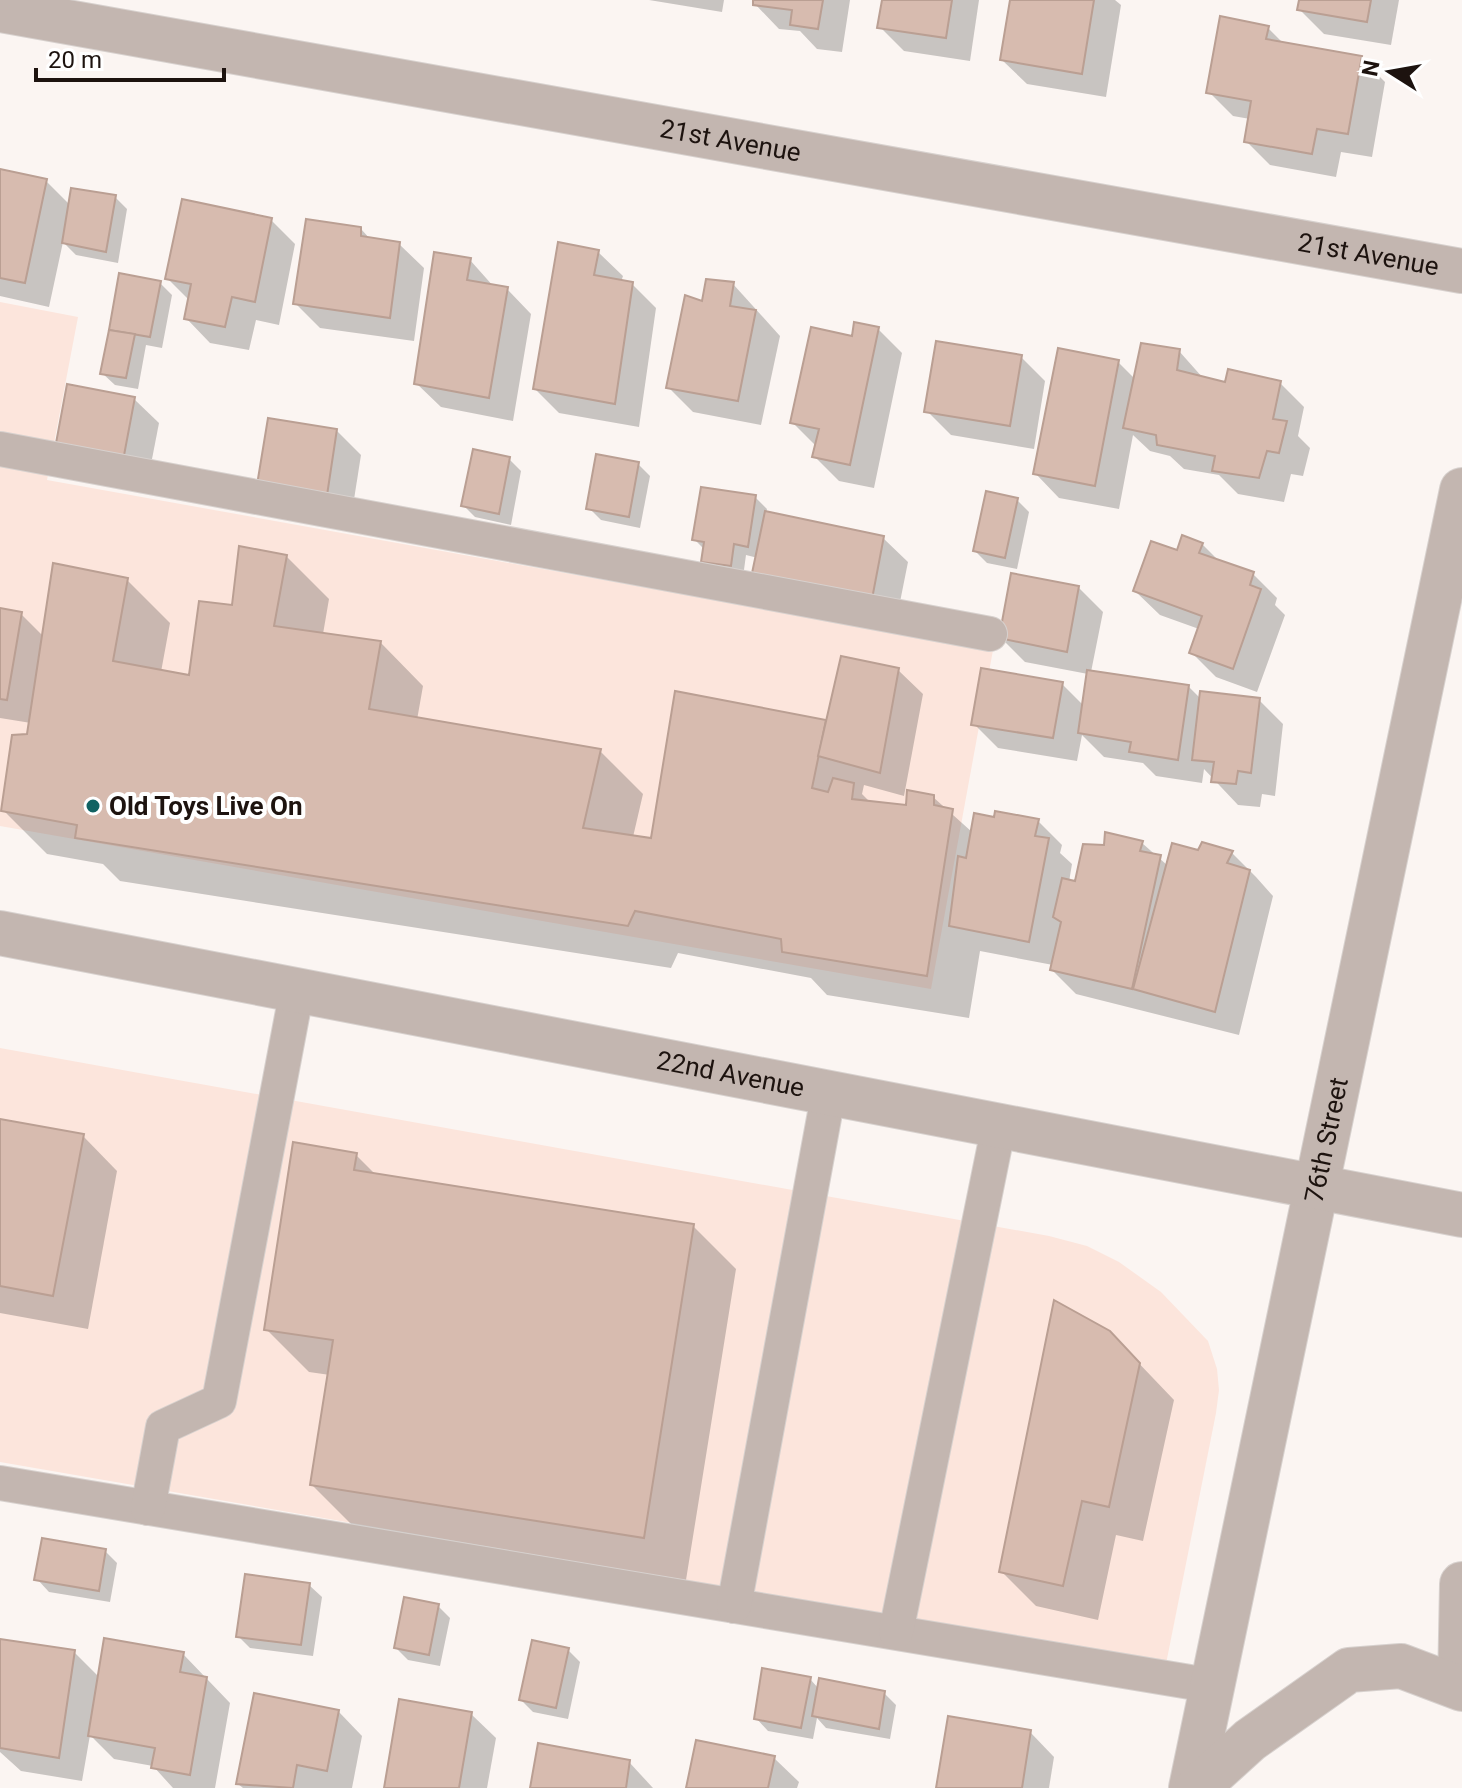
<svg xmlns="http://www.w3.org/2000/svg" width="1462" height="1788" viewBox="0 0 1462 1788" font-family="Roboto,sans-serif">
<rect width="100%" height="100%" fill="#fbf5f2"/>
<g fill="#fce5dc">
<polygon points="0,302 78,317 47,480 993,650 931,989 0,826"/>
<polygon points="0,1048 1049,1236 1087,1246 1119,1262 1161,1292 1208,1341 1217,1369 1219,1390 1216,1413 1166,1664 0,1462"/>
</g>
<g fill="#0003">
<polygon points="649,0 724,0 722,12"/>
<polygon points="755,0 850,0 842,52 817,49 800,31 779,29 755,4"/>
<polygon points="884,0 979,0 970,61 904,51 880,27"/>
<polygon points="1012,0 1115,0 1121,5 1106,97 1027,84 1002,60"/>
<polygon points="1301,0 1399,0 1391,45 1324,34 1299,9"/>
<polygon points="1268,28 1284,44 1361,58 1385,82 1372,157 1341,152 1336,177 1270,165 1246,141 1250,119 1233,116 1209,92"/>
<polygon points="0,171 46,181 70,205 115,197 127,209 118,263 76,255 63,242 49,307 0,296"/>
<polygon points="271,220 295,244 279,325 256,320 249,350 210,343 186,318 190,301 167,278"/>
<polygon points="361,229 371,240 399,244 424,268 414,341 320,328 295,303"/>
<polygon points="598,252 623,276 621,282 632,284 656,308 639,427 559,413 535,389"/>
<polygon points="470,260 494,287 507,289 531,314 513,421 441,407 416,383"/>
<polygon points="160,283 172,295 162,348 146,345 138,389 115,385 102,373"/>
<polygon points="733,284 780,336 761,425 693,412 669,388 703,303"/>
<polygon points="878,329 902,353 874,488 839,481 814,456 817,447 792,422 853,338"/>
<polygon points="1179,351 1203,378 1226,384 1280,383 1304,407 1298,436 1310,448 1303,476 1291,474 1284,502 1238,494 1219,475 1184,469 1170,456 1150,451 1133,435 1119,509 1059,498 1035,473 1118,362 1135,379"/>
<polygon points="1021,357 1045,381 1034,449 951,435 927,411"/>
<polygon points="134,399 159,423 146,490 80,478"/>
<polygon points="270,420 336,430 361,455 350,525"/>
<polygon points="509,459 521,471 511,525 475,517 463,505"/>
<polygon points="638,464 650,476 640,528 601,520 589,508"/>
<polygon points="755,497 767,509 766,513 883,538 908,562 896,622 758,558 746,555 743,577 715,573 703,561 705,550 695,540"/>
<polygon points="1017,500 1029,512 1017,569 987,563 975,551"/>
<polygon points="1202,544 1220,562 1253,574 1277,598 1275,605 1285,615 1257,692 1216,677 1192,653 1199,629 1160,615 1135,591 1178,553"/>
<polygon points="286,556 329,599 323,634 381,643 423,686 417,720 600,751 643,794 633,837 652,841 825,722 827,724 898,670 923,694 904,796 864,785 862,794 871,803 907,807 933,797 972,832 996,819 1038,821 1062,845 1060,853 1072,864 1069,882 1077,884 1142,843 1167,865 1199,852 1232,853 1256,877 1273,896 1239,1035 1076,994 1052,970 1053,965 980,951 969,1018 827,995 811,978 678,953 671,968 120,881 103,864 47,854 4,811 31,723 0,718 0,610 21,614 44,637 127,580 170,623 161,672 191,678 233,607"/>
<polygon points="1079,588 1103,612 1091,672 1189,687 1201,699 1259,700 1283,724 1275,796 1262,794 1260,807 1238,805 1204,769 1202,783 1156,776 1143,763 1104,757 1082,735 1077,761 998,748 974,724 1062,684 1084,706 1088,674 1025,662 1001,638"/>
<polygon points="0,1121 83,1136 117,1171 88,1329 0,1313"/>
<polygon points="356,1155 377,1176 693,1226 736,1269 686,1580 355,1528 312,1485 330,1375 309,1372 266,1329"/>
<polygon points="1109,1332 1174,1400 1143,1541 1116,1535 1098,1620 1036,1606 1001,1571"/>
<polygon points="105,1551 117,1563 110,1602 49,1592 37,1579"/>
<polygon points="309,1585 322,1597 313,1656 250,1648 238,1636"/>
<polygon points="438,1606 450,1618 440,1666 408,1660 396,1648"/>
<polygon points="0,1641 74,1652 100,1678 183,1654 230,1703 215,1788 173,1788 153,1766 114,1759 90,1735 82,1781 21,1771 0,1752"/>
<polygon points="568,1650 580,1662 568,1719 533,1712 521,1700"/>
<polygon points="810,1679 819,1689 884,1693 896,1705 890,1739 826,1728 817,1718 813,1739 768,1731 756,1718"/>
<polygon points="338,1711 362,1736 352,1788 243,1788 238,1784"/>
<polygon points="471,1714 496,1738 487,1788 386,1788"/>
<polygon points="1030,1732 1054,1757 1049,1788 938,1788"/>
<polygon points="774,1758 799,1782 797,1788 688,1788"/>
<polygon points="629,1762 653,1788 532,1788"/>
</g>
<g fill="#d7bbaf" stroke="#ba9f93" stroke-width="2">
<polygon points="753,0 823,0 818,29 790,25 792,10 753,5"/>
<polygon points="882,0 952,0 946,38 877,28"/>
<polygon points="1010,0 1094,0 1082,74 1000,60"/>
<polygon points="1299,0 1371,0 1367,22 1297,10"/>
<polygon points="1220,16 1269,26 1266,39 1362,56 1348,134 1317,129 1312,154 1244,142 1251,101 1206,93"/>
<polygon points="0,169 47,179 25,283 0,278"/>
<polygon points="71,188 116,195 106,252 62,243"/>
<polygon points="182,199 272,218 255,302 232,297 225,327 184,319 191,284 165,279"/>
<polygon points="306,219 361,227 361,236 400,242 390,318 293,304"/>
<polygon points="558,242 599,250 594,275 633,282 615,404 533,389"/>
<polygon points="434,252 471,258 467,280 508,287 489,398 414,384"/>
<polygon points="119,273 161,281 150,337 109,330"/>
<polygon points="706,279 734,282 730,306 756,310 738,401 666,388 685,295 702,301"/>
<polygon points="854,322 879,327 850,465 812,457 819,429 790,423 811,327 852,336"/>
<polygon points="109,330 135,334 126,378 100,374"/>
<polygon points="936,341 1022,355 1010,426 924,412"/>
<polygon points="1141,343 1180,349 1177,370 1225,382 1228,369 1281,381 1273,419 1287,421 1279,453 1267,451 1259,478 1212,471 1215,456 1157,445 1156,435 1123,428"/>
<polygon points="1058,348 1119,360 1095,486 1033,474"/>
<polygon points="67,384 135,397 122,466 54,454"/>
<polygon points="268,418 337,429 326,502 256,491"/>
<polygon points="473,449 510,457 499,514 461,506"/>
<polygon points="596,454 639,462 629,517 586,509"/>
<polygon points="701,487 756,495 748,547 734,544 731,566 701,562 704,542 692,540"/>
<polygon points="986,491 1018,498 1005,558 973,551"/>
<polygon points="765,511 884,536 872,599 751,578"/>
<polygon points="1182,535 1203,543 1199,553 1254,572 1250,585 1261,589 1233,669 1189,653 1202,616 1133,591 1151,541 1177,550"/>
<polygon points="239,546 287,555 274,626 381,641 369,709 601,749 583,828 651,838 675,691 826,720 812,788 828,792 833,778 854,783 852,799 906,805 907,790 934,795 934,805 953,809 927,976 782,952 781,939 635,911 628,926 75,838 77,825 1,811 12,735 27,734 53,563 128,578 113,661 189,675 199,601 232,605"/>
<polygon points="1011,573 1079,586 1067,652 999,638"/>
<polygon points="0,608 22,612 7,700 0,699"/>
<polygon points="841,656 899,668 880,773 818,756"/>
<polygon points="981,668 1063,682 1053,738 971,725"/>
<polygon points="1087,670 1189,685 1178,760 1129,752 1131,742 1078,733"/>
<polygon points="1200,691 1260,698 1251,773 1238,771 1236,784 1211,782 1214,762 1192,760"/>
<polygon points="995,811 1039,819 1035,836 1049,838 1029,942 949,926 958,856 966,858 974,813 994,817"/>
<polygon points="1105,832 1143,841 1140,851 1161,855 1132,989 1050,970 1061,922 1053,917 1062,878 1075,881 1083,844 1104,845"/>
<polygon points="1202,842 1233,851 1227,863 1250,870 1215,1012 1133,989 1172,843 1198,850"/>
<polygon points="0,1119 84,1134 53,1296 0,1286"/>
<polygon points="293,1142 357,1153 354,1170 694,1224 644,1538 310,1485 333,1340 264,1330"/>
<polygon points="1054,1300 1110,1331 1140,1363 1109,1507 1082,1501 1063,1586 999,1572"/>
<polygon points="42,1538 106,1549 99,1591 34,1580"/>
<polygon points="245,1574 310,1583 301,1645 236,1637"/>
<polygon points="404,1597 439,1604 429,1655 394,1648"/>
<polygon points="104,1638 184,1652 180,1672 207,1677 190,1775 151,1768 155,1748 88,1736"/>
<polygon points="0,1639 75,1650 59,1758 0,1748"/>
<polygon points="532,1640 569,1648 556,1708 519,1700"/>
<polygon points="762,1668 811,1677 801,1728 754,1719"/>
<polygon points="819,1678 885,1691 879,1729 812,1716"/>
<polygon points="254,1693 339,1710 327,1771 297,1765 293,1788 236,1784"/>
<polygon points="399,1699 472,1712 459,1788 384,1788"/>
<polygon points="948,1716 1031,1730 1022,1788 936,1788"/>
<polygon points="696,1740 775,1756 768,1788 686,1788"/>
<polygon points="538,1743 630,1760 626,1788 530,1788"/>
</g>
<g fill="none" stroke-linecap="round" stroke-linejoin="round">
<g stroke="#d7d1ce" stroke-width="36">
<g id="service">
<polyline points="0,449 990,634"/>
<polyline points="0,1483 1214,1686"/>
<polyline points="148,1508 163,1427 219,1401 297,990"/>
<polyline points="734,1606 829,1091"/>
<polyline points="896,1632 999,1125"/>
</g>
</g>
<g stroke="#d7d1ce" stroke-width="46">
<g id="minor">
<path id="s1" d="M0,10L1462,271"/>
<polyline points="1460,1686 1462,1584"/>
<path id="s2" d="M1191,1788L1462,490"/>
<polyline points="1197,1788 1250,1740 1349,1670 1401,1666 1462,1689"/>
</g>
</g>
<g stroke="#d7d1ce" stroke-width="46">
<g id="tertiary">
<path id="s3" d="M0,933L1462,1215"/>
</g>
</g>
<use href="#service" stroke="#c3b6b0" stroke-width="34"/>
<use href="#minor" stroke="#c3b6b0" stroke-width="44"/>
<use href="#tertiary" stroke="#c3b6b0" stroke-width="44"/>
</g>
<circle fill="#116262" stroke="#fff" stroke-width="3" cx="93" cy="806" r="8"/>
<g text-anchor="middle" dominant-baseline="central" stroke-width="8" stroke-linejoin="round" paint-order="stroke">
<g font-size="26" fill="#1d130f" stroke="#fff">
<text stroke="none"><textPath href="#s1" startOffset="742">21st Avenue</textPath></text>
<text stroke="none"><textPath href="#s1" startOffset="1390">21st Avenue</textPath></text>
<text stroke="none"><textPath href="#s3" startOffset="744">22nd Avenue</textPath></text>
<text stroke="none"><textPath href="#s2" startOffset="662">76th Street</textPath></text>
</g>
<g font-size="26" font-weight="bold" fill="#1d130f" stroke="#fff" text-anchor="start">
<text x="109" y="806">Old Toys Live On</text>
</g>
</g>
<g transform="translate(1390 72) rotate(281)" stroke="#ffffff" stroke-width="6" paint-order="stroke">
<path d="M0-6L14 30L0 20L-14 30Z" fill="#1d130f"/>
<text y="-12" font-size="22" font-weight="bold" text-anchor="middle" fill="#1d130f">N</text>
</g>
<path d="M36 68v12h188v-12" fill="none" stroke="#1d130f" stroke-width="4"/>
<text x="48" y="68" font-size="24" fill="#1d130f" stroke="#ffffff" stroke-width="6" paint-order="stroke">20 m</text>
</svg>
